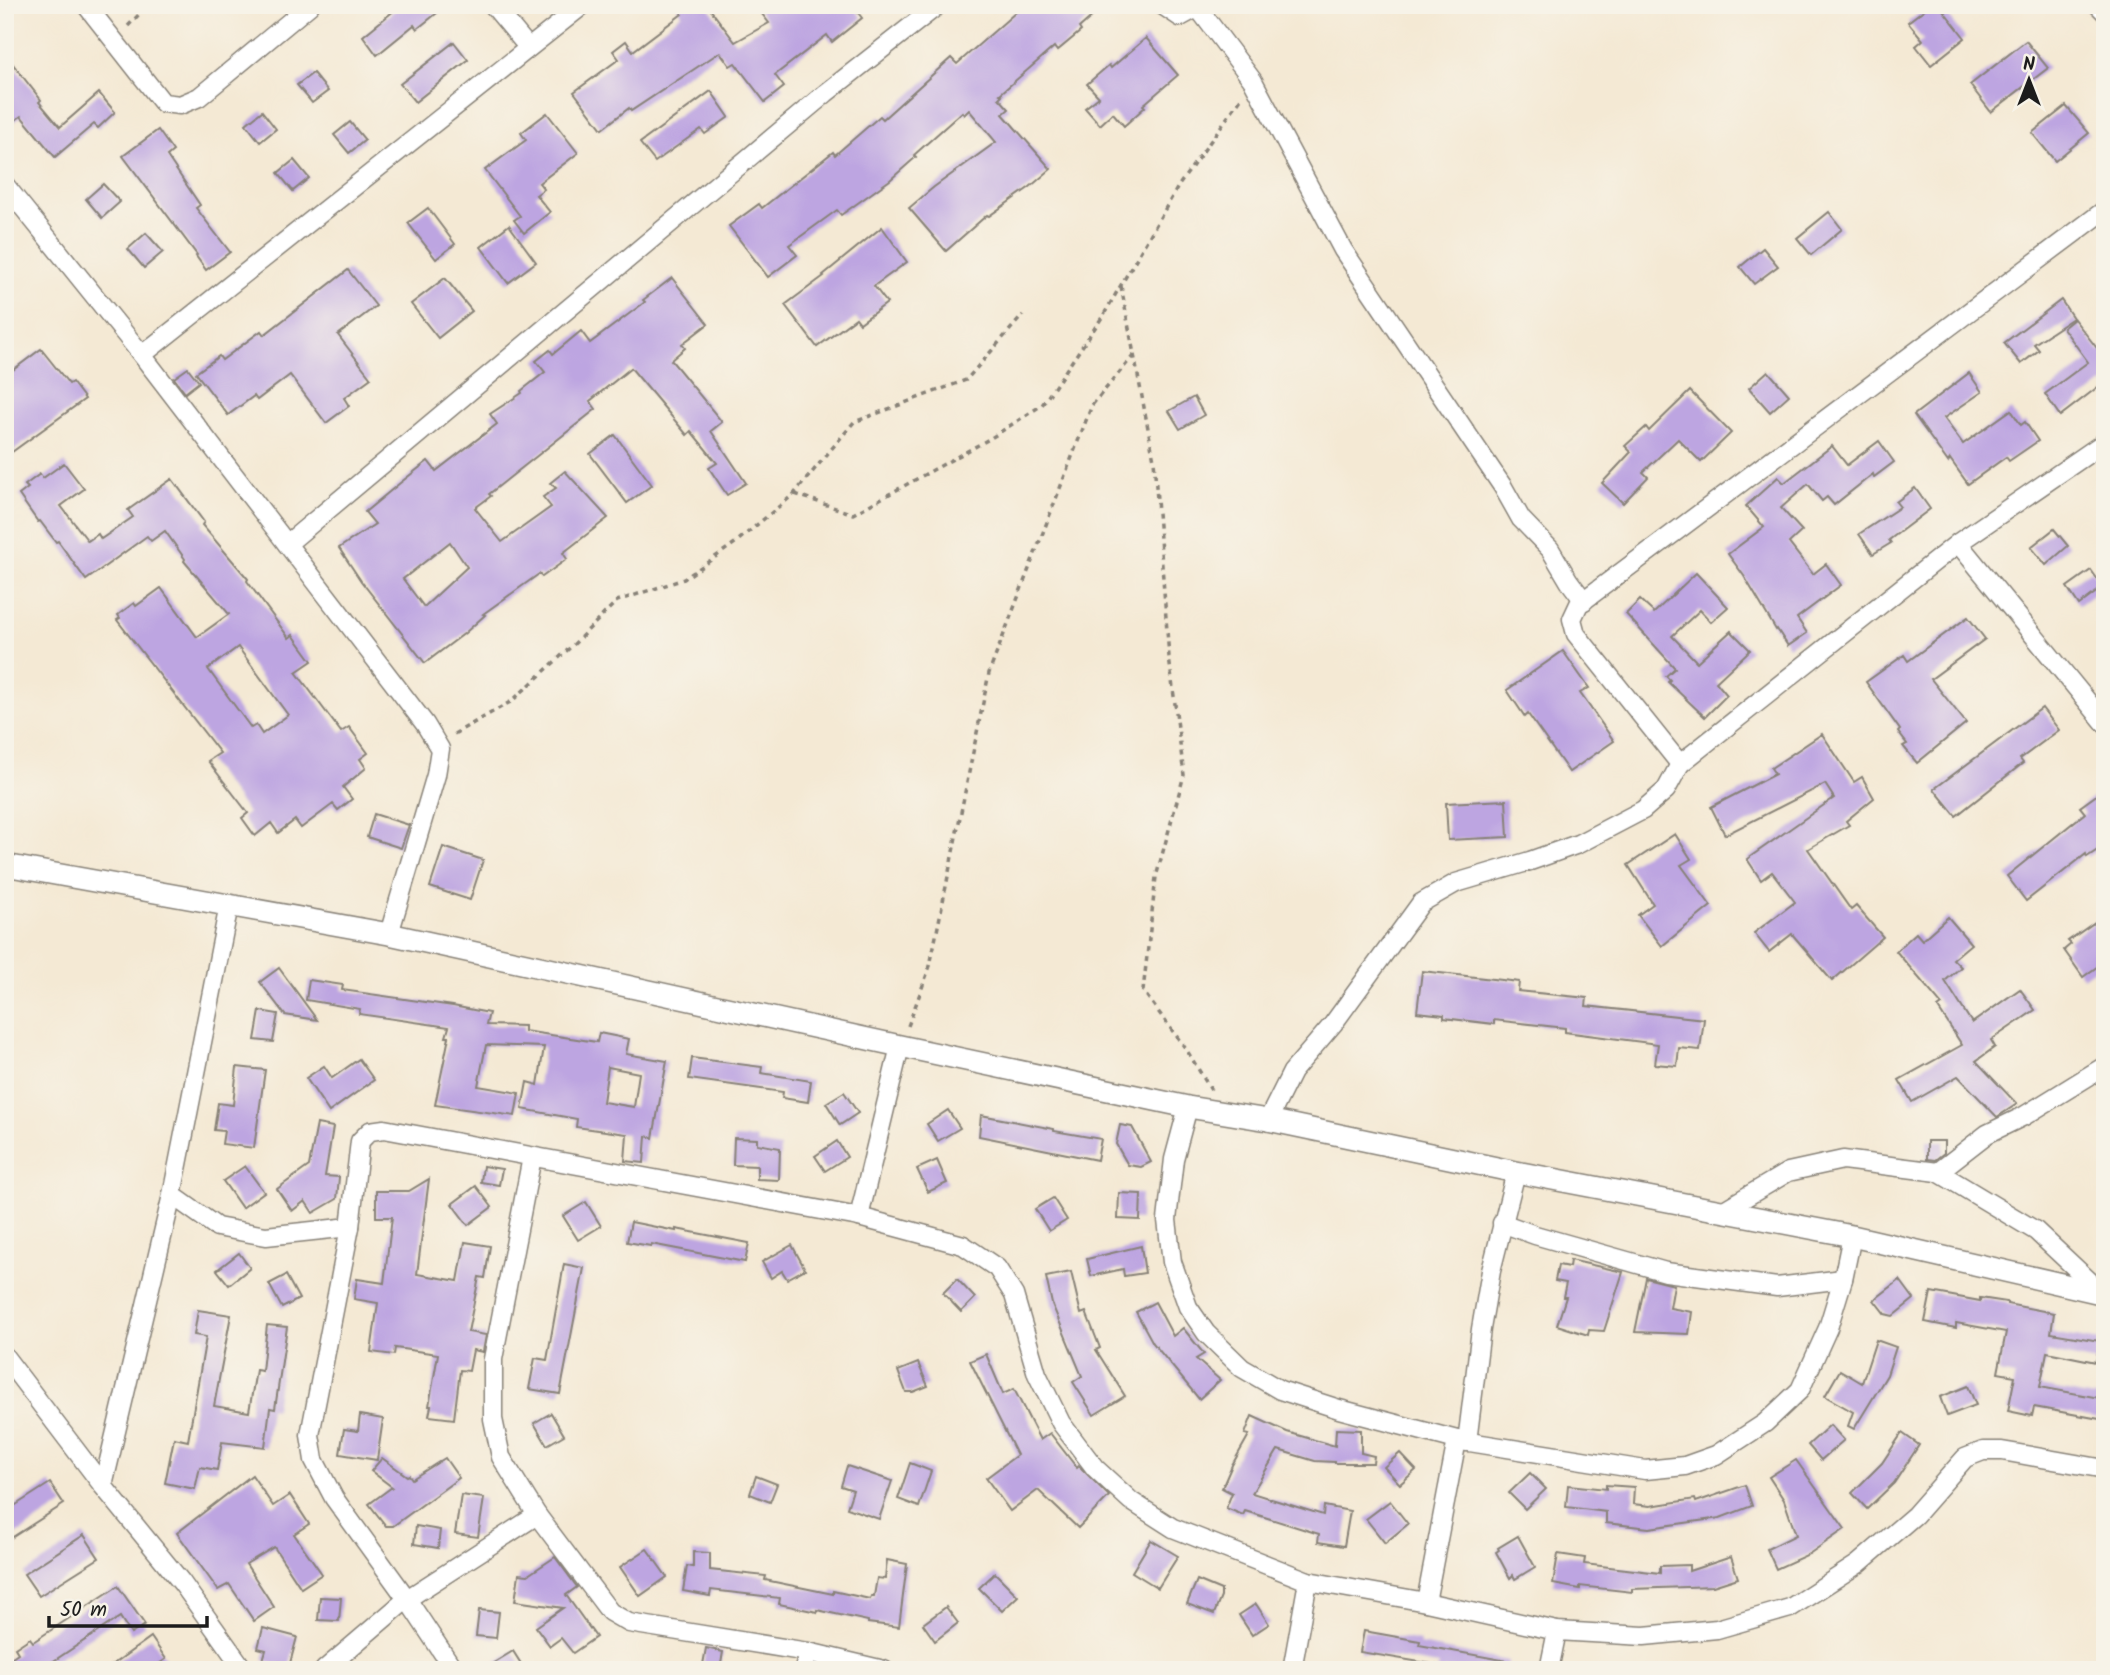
<svg xmlns="http://www.w3.org/2000/svg" width="2110" height="1675" viewBox="0 0 2110 1675" font-family="Kalam,sans-serif">
<rect width="100%" height="100%" fill="#f7f3e8"/>
<filter id="ink" filterUnits="userSpaceOnUse"><feTurbulence type="fractalNoise" baseFrequency=".0143" numOctaves="2"/><feDisplacementMap in="SourceGraphic" scale="14" xChannelSelector="R" yChannelSelector="G"/><feConvolveMatrix kernelMatrix="1 2 1 2 8 2 1 2 1" color-interpolation-filters="sRGB"/></filter>
<filter id="wash" filterUnits="userSpaceOnUse"><feTurbulence type="fractalNoise" baseFrequency=".00686" numOctaves="4" result="noise"/><feDisplacementMap in="SourceGraphic" scale="28" xChannelSelector="R" yChannelSelector="G"/><feGaussianBlur stdDeviation="1.57" result="paint"/><feColorMatrix in="noise" values="0 0 0 0 0 0 0 0 0 0 0 0 0 0 0 0 0 1.4 0 .05"/><feComposite in="paint" operator="in"/></filter>
<g filter="url(#wash)">
<rect width="100%" height="100%" fill="#f4e9d4"/>
<g id="blocks">
<g fill="#bda5e1" fill-rule="evenodd">
<polygon points="401,5 447,5 417,29 414,25 377,55 363,36"/>
<polygon points="676,5 707,5 735,42 769,23 755,5 852,5 862,18 832,42 827,35 775,75 784,87 765,102 735,63 730,66 720,52 631,111 629,108 602,129 574,92 619,59 613,51 626,41 633,51 682,14"/>
<polygon points="1024,5 1105,5 1079,28 1081,31 1057,51 1054,47 1000,94 1002,95 999,98 1009,109 1003,114 1051,169 1030,187 989,216 987,215 946,251 909,208 934,187 996,142 969,110 964,115 962,112 914,155 916,157 890,180 841,215 837,210 789,245 797,255 768,277 729,226 759,204 762,208 833,152 835,155 880,116 883,119 951,58 957,64"/>
<polygon points="1930,5 1939,5 1965,38 1931,65 1916,46 1923,40 1908,22"/>
<polygon points="1146,38 1178,75 1143,105 1145,107 1124,126 1113,113 1100,125 1085,108 1099,97 1087,84 1109,65 1111,68"/>
<polygon points="2026,41 2048,68 1991,112 1970,85"/>
<polygon points="454,42 468,60 415,102 400,84"/>
<polygon points="5,54 41,100 39,102 60,127 99,93 115,112 98,128 94,124 55,157 21,116 5,128"/>
<polygon points="313,73 328,91 312,103 297,85"/>
<polygon points="711,91 729,117 705,134 701,129 655,162 640,143"/>
<polygon points="2066,106 2089,133 2055,161 2032,133"/>
<polygon points="262,111 276,129 260,142 246,124"/>
<polygon points="547,113 578,153 539,183 544,189 536,195 550,212 524,233 514,220 520,216 485,170 526,140 521,133"/>
<polygon points="350,122 365,140 349,153 334,135"/>
<polygon points="158,130 173,151 167,156 200,205 196,208 230,252 206,270 196,256 197,255 123,156"/>
<polygon points="294,160 309,178 293,191 278,173"/>
<polygon points="103,184 120,202 102,218 86,199"/>
<polygon points="428,208 455,244 436,259 408,223"/>
<polygon points="1829,212 1842,229 1811,255 1797,238"/>
<polygon points="509,225 536,262 508,283 481,247"/>
<polygon points="882,227 907,262 874,286 887,303 860,323 856,318 817,347 785,305 824,276 823,275"/>
<polygon points="146,233 163,252 144,268 128,249"/>
<polygon points="1763,248 1778,266 1754,284 1740,267"/>
<polygon points="348,270 376,306 338,335 371,378 344,398 349,406 326,423 290,375 257,400 254,396 228,415 196,373 219,356 222,360 261,331 264,335"/>
<polygon points="445,278 472,311 438,338 411,304"/>
<path d="M672,278L708,324L682,344L685,348L671,360L722,422L711,431L746,483L727,495L709,468L717,463L691,431L687,435L631,368L590,401L596,409L489,494L491,496L475,508L502,542L551,507L543,497L556,488L550,483L565,471L608,518L563,553L567,559L542,577L539,574L483,614L485,615L465,633L425,663L361,581L339,548L375,524L365,512L400,483L428,461L436,471L497,424L490,414L522,393L521,391L545,372L536,361L550,350L553,354L581,331L590,343L645,302L643,300ZM450,542L467,567L424,607L403,579Z"/>
<polygon points="2061,300 2073,318 2034,344 2039,350 2021,364 2004,343"/>
<polygon points="2074,319 2100,352 2105,349 2105,385 2103,383 2060,416 2045,394 2088,362 2063,328"/>
<polygon points="41,349 69,384 72,382 85,399 5,457 5,376"/>
<polygon points="188,368 199,382 185,393 174,378"/>
<polygon points="1768,371 1789,395 1770,412 1749,388"/>
<polygon points="1969,373 1982,392 1944,418 1963,444 2011,410 2021,425 2025,422 2038,441 2009,461 2006,457 1968,484 1950,459 1948,462 1914,415"/>
<polygon points="1690,391 1731,433 1701,462 1678,439 1643,472 1648,477 1623,503 1602,483 1631,452 1625,446 1646,427 1649,431"/>
<polygon points="1194,397 1204,415 1180,429 1169,411"/>
<polygon points="615,435 652,485 627,503 590,454"/>
<polygon points="1879,441 1894,462 1874,477 1873,474 1834,505 1827,497 1822,501 1808,484 1781,508 1802,531 1789,543 1813,574 1826,564 1841,585 1797,618 1807,633 1788,646 1777,629 1776,630 1744,576 1728,554 1764,527 1746,506 1778,477 1784,483 1832,446 1847,465"/>
<path d="M64,463L84,489L61,506L88,541L98,534L101,539L133,517L128,510L172,479L204,522L202,525L248,579L247,581L289,638L293,635L312,661L296,672L341,732L349,727L368,753L360,759L366,768L343,787L352,799L338,810L333,804L301,828L295,820L278,833L271,823L255,836L242,818L248,813L208,761L220,753L117,620L120,618L118,615L134,603L136,606L161,588L197,637L229,614L184,561L185,559L165,531L151,541L147,536L86,580L58,541L56,542L40,521L38,522L19,495L28,488L25,485L40,474L43,478ZM238,647L288,715L262,734L256,725L251,728L208,669Z"/>
<polygon points="1915,488 1930,509 1889,540 1891,543 1873,554 1859,534 1900,507 1896,502"/>
<polygon points="2054,529 2068,546 2046,565 2031,547"/>
<polygon points="2091,570 2103,587 2079,605 2067,587"/>
<polygon points="1696,573 1728,607 1711,622 1700,610 1672,636 1697,662 1731,631 1750,650 1716,682 1727,695 1705,717 1668,682 1670,680 1666,676 1675,668 1626,614 1640,600 1654,613"/>
<polygon points="1968,617 1985,639 1931,679 1966,723 1917,763 1903,746 1907,744 1898,732 1900,730 1866,682 1904,655 1908,661"/>
<polygon points="1563,651 1589,688 1580,693 1614,741 1569,772 1528,714 1525,717 1507,690"/>
<polygon points="2042,708 2059,730 2020,759 2023,763 1956,816 1934,789"/>
<polygon points="1822,734 1854,782 1862,777 1874,798 1846,821 1849,825 1808,849 1851,910 1856,906 1883,937 1832,981 1792,934 1769,952 1754,933 1795,902 1772,872 1761,880 1747,859 1834,798 1825,784 1725,835 1711,807 1775,774 1771,768"/>
<polygon points="2105,789 2105,845 2087,857 2086,854 2026,901 2007,876 2085,813 2080,807"/>
<polygon points="1506,800 1508,837 1448,840 1446,803"/>
<polygon points="374,814 409,825 401,848 367,837"/>
<polygon points="1675,834 1691,859 1681,865 1711,906 1662,946 1638,915 1653,904 1628,865"/>
<polygon points="443,847 483,860 470,900 430,887"/>
<polygon points="2105,915 2105,961 2083,977 2064,950 2071,944 2068,941"/>
<polygon points="1948,917 1971,944 1953,959 1961,967 1945,981 1972,1023 2020,989 2035,1010 1991,1040 1995,1047 1976,1061 2017,1104 1997,1117 1958,1076 1912,1102 1899,1080 1962,1045 1938,1008 1942,1005 1896,951 1916,933 1922,940"/>
<polygon points="279,968 317,1020 285,1015 260,982"/>
<polygon points="1422,971 1519,982 1518,991 1587,998 1586,1006 1704,1019 1700,1050 1679,1048 1677,1066 1655,1064 1658,1044 1565,1032 1565,1028 1494,1020 1494,1024 1444,1018 1444,1015 1417,1012"/>
<path d="M309,980L343,985L342,990L453,1006L489,1013L486,1025L524,1026V1031L597,1042L599,1033L629,1039L626,1054L667,1061L653,1138L646,1136L644,1163L625,1161L627,1134L576,1127L577,1119L522,1109L527,1082L538,1085L544,1047L486,1045L478,1086L519,1093L515,1116L435,1105L449,1037H446L449,1027L359,1014L360,1009L306,1000ZM608,1067L639,1073L634,1107L603,1102Z"/>
<polygon points="260,1011 278,1014 273,1042 255,1040"/>
<polygon points="692,1058 762,1067 761,1073 811,1081 808,1102 782,1098 783,1092 689,1079"/>
<polygon points="359,1059 374,1080 329,1112 306,1078 324,1066 332,1078"/>
<polygon points="237,1067 265,1070 254,1148 222,1144 224,1131 214,1130 218,1103 233,1105"/>
<polygon points="844,1092 858,1113 840,1125 826,1103"/>
<polygon points="948,1110 960,1128 938,1141 927,1124"/>
<polygon points="981,1115 1054,1129 1054,1131 1101,1139 1097,1160 979,1136"/>
<polygon points="317,1124 333,1127 325,1176 339,1177 337,1199 313,1213 305,1201 292,1211 277,1189 309,1166"/>
<polygon points="1120,1125 1132,1127 1151,1162 1141,1167 1128,1165 1116,1144"/>
<polygon points="734,1138 757,1139 757,1144 780,1148 779,1180 757,1179 757,1166 733,1165"/>
<polygon points="837,1141 847,1157 825,1171 815,1156"/>
<polygon points="1927,1141 1944,1141 1944,1153 1935,1160 1927,1159"/>
<polygon points="937,1160 947,1183 928,1192 917,1169"/>
<polygon points="245,1166 264,1192 242,1208 223,1181"/>
<polygon points="483,1166 502,1169 499,1185 481,1182"/>
<polygon points="429,1179 417,1274 458,1281 465,1242 490,1246 485,1278 479,1277 468,1332 486,1335 483,1352 473,1350 469,1371 460,1370 454,1419 429,1416 431,1406 429,1406 438,1354 395,1348 394,1355 371,1352 378,1303 354,1299 357,1279 384,1283 392,1217 376,1217 376,1191 409,1191"/>
<polygon points="476,1186 492,1207 468,1225 452,1204"/>
<polygon points="1119,1193 1141,1194 1140,1220 1118,1219"/>
<polygon points="1053,1198 1067,1220 1049,1231 1035,1209"/>
<polygon points="586,1202 601,1226 578,1240 563,1216"/>
<polygon points="631,1222 676,1231 676,1229 749,1243 745,1262 651,1244 651,1246 627,1242"/>
<polygon points="792,1245 805,1269 787,1279 782,1271 771,1278 762,1262"/>
<polygon points="1141,1246 1145,1273 1124,1276 1123,1269 1091,1276 1087,1259"/>
<polygon points="239,1253 250,1268 229,1285 217,1270"/>
<polygon points="1570,1260 1623,1272 1604,1331 1589,1330 1588,1335 1557,1325 1566,1297 1563,1297 1566,1283 1555,1281 1558,1265 1569,1267"/>
<polygon points="564,1264 584,1268 560,1394 529,1389 535,1358 547,1360"/>
<polygon points="1071,1272 1081,1314 1086,1312 1100,1348 1096,1350 1125,1396 1094,1415 1073,1382 1082,1376 1052,1304 1046,1277"/>
<polygon points="286,1275 299,1299 282,1308 269,1284"/>
<polygon points="1646,1278 1674,1285 1670,1308 1692,1312 1689,1334 1635,1332"/>
<polygon points="957,1279 975,1298 961,1312 943,1293"/>
<polygon points="1900,1280 1914,1299 1893,1316 1885,1314 1874,1300"/>
<polygon points="1931,1292 1980,1301 1980,1298 2007,1302 2007,1304 2054,1313 2051,1333 2100,1341 2096,1362 2047,1352 2040,1387 2105,1399 2105,1420 2034,1407 2032,1416 2008,1411 2015,1376 1998,1373 2006,1332 1956,1323 1956,1328 1925,1322"/>
<polygon points="1155,1302 1173,1336 1183,1328 1204,1354 1196,1359 1220,1380 1199,1399 1153,1343 1136,1312"/>
<polygon points="198,1310 231,1315 214,1406 249,1412 256,1370 262,1371 267,1325 287,1327 275,1409 270,1408 265,1447 222,1442 217,1470 200,1467 195,1489 165,1483 174,1438 188,1441 206,1337 194,1335"/>
<polygon points="1876,1340 1896,1347 1887,1375 1854,1429 1848,1426 1853,1412 1825,1396 1840,1370 1862,1383"/>
<polygon points="986,1354 1003,1394 1014,1389 1040,1440 1050,1433 1077,1468 1079,1466 1109,1496 1078,1528 1038,1490 1010,1511 986,1478 1017,1455 970,1361"/>
<polygon points="918,1363 928,1386 913,1392 906,1392 898,1371"/>
<polygon points="1968,1386 1976,1405 1947,1416 1940,1397"/>
<polygon points="551,1413 564,1435 547,1445 534,1423"/>
<polygon points="360,1415 383,1419 377,1460 340,1454 344,1429 358,1431"/>
<polygon points="1252,1416 1287,1432 1335,1446 1336,1429 1361,1430 1361,1453 1374,1456 1373,1463 1335,1463 1335,1462 1315,1461 1278,1450 1252,1493 1323,1515 1324,1506 1350,1511 1344,1546 1318,1542 1319,1534 1245,1511 1243,1515 1226,1508 1232,1493 1222,1488 1232,1465 1249,1435 1245,1434"/>
<polygon points="1830,1425 1844,1440 1821,1460 1808,1445"/>
<polygon points="1902,1433 1919,1445 1894,1483 1867,1509 1852,1493 1882,1463"/>
<polygon points="1400,1453 1416,1470 1400,1484 1384,1467"/>
<polygon points="382,1458 407,1476 409,1475 412,1479 445,1458 459,1478 393,1526 386,1526 369,1504 392,1487 371,1471"/>
<polygon points="1796,1460 1845,1529 1809,1554 1776,1569 1767,1549 1796,1535 1784,1500 1769,1477"/>
<polygon points="910,1463 931,1471 919,1507 898,1499"/>
<polygon points="847,1466 892,1481 879,1519 847,1508 853,1490 841,1486"/>
<polygon points="1530,1473 1546,1489 1525,1509 1509,1493"/>
<polygon points="252,1475 273,1506 290,1495 309,1524 294,1534 322,1574 301,1588 274,1547 246,1564 274,1607 254,1621 229,1584 218,1590 177,1533"/>
<polygon points="756,1476 777,1484 770,1502 750,1494"/>
<polygon points="50,1483 64,1504 5,1542 5,1512"/>
<polygon points="1568,1485 1606,1489 1606,1485 1634,1487 1633,1504 1650,1506 1695,1499 1696,1502 1745,1485 1752,1506 1720,1518 1649,1528 1606,1523 1606,1512 1566,1507"/>
<polygon points="461,1495 484,1498 478,1537 455,1534"/>
<polygon points="1390,1501 1408,1524 1385,1543 1366,1519"/>
<polygon points="416,1526 440,1530 438,1548 414,1544"/>
<polygon points="84,1535 99,1558 39,1596 24,1574"/>
<polygon points="1518,1536 1535,1567 1515,1579 1513,1575 1510,1578 1496,1552 1499,1550 1498,1548"/>
<polygon points="1151,1540 1178,1556 1158,1588 1132,1572"/>
<polygon points="647,1549 667,1577 640,1596 620,1567"/>
<polygon points="693,1552 710,1553 710,1570 766,1576 765,1580 833,1594 833,1591 870,1599 871,1596 874,1596 877,1578 885,1579 887,1560 907,1564 899,1627 868,1623 868,1621 817,1610 817,1612 779,1604 780,1598 711,1590 710,1596 683,1591 687,1566 693,1567"/>
<polygon points="1558,1554 1585,1558 1584,1564 1660,1573 1660,1566 1689,1565 1689,1571 1731,1557 1738,1578 1713,1586 1632,1589 1632,1592 1580,1586 1580,1589 1553,1584"/>
<polygon points="555,1557 577,1587 566,1595 596,1637 573,1653 561,1638 550,1646 536,1627 563,1608 515,1601 519,1574 528,1575"/>
<polygon points="995,1573 1018,1596 1002,1611 979,1588"/>
<polygon points="1197,1580 1221,1590 1221,1597 1214,1614 1187,1604"/>
<polygon points="118,1586 145,1625 131,1634 120,1617 40,1670 5,1670 5,1662 18,1653 15,1648 30,1638 33,1642"/>
<polygon points="320,1597 341,1598 339,1621 318,1620"/>
<polygon points="1256,1604 1269,1624 1252,1635 1239,1615"/>
<polygon points="946,1607 958,1623 935,1641 923,1624"/>
<polygon points="479,1610 499,1612 496,1638 476,1636"/>
<polygon points="263,1628 297,1637 289,1667 263,1660 266,1650 258,1648"/>
<polygon points="1364,1631 1420,1641 1419,1645 1508,1661 1507,1670 1437,1670 1438,1665 1360,1652"/>
<polygon points="151,1637 166,1659 150,1670 105,1670"/>
<polygon points="706,1648 723,1652 720,1670 702,1670"/>
<polygon points="513,1651 525,1670 482,1670"/>
</g>
</g>
</g>
<g filter="url(#ink)">
<use href="#blocks" fill-opacity="0" stroke="#888278" stroke-width="2"/>
<g fill="none" stroke-linecap="round" stroke-linejoin="round">
<g stroke="#888278" stroke-width="21">
<g id="minor">
<polyline points="86,5 163,103 180,105 199,97 310,5"/>
<polyline points="493,5 528,47"/>
<polyline points="1162,5 1180,17 1202,5"/>
<polyline points="2098,5 2105,12"/>
<polyline points="1198,8 1253,81 1343,250 1503,487 1521,519 1550,549 1569,581 1584,601"/>
<polyline points="5,185 142,355 425,724 440,749 436,775 389,934"/>
<polyline points="2105,210 1579,604 1572,619 1576,634 1680,764 1958,543 2105,442"/>
<polyline points="142,355 583,5"/>
<polyline points="1958,543 2105,723"/>
<polyline points="287,544 826,93 938,5"/>
<polyline points="229,905 172,1195 103,1486 182,1583 244,1670"/>
<polyline points="1188,1107 1174,1159 1167,1220 1172,1262 1188,1307 1206,1333 1242,1368 1280,1390 1339,1409 1457,1440 1645,1470 1685,1466 1716,1455 1765,1423 1800,1390 1828,1328 1843,1279 1852,1236"/>
<polyline points="1268,1120 1292,1072 1333,1024 1421,903 1456,883 1530,861 1578,844 1643,810 1666,790 1680,764"/>
<polyline points="532,1157 493,1359 493,1419 501,1457 537,1515 610,1612 629,1623 808,1652 884,1670"/>
<polyline points="1938,1172 1987,1134 2024,1116 2105,1066"/>
<polyline points="172,1195 217,1227 266,1236 350,1227"/>
<polyline points="1724,1210 1788,1172 1843,1160 1938,1172 2036,1231 2102,1293"/>
<polyline points="859,1217 900,1046"/>
<polyline points="1502,1223 1535,1235 1666,1272 1777,1287 1843,1279"/>
<polyline points="5,1357 103,1486"/>
<polyline points="1467,1442 1481,1329 1491,1271 1516,1172"/>
<polyline points="1426,1602 1457,1440"/>
<polyline points="324,1670 407,1599 537,1515"/>
<polyline points="454,1670 407,1599 334,1498 314,1460 310,1435 350,1227 360,1141 370,1131 384,1129 859,1217 963,1245 997,1268 1014,1295 1037,1374 1061,1423 1095,1468 1131,1501 1173,1528 1308,1581 1426,1602 1557,1631 1644,1636 1717,1629 1790,1608 1858,1564 1915,1515 1965,1458 1983,1451 2002,1451 2105,1469"/>
<polyline points="804,1670 808,1652"/>
<polyline points="1292,1670 1308,1581"/>
<polyline points="1549,1670 1557,1631"/>
</g>
</g>
<g stroke="#888278" stroke-width="24">
<polyline id="tertiary" points="5,865 389,934 900,1046 1188,1107 1268,1120 1516,1172 1852,1236 2105,1294"/>
</g>
<g stroke="#888278" stroke-width="3.5" stroke-dasharray="5 5" stroke-linecap="butt">
<polyline points="128,26 148,5"/>
<polyline points="1121,286 1154,460 1169,657 1184,775 1156,877 1143,991 1186,1049 1211,1090"/>
<polyline points="795,494 853,514 991,438 1042,405 1103,316 1179,185 1242,97"/>
<polyline points="454,734 512,701 573,645 617,601 684,579 735,543 794,494 854,422 966,380 1023,315"/>
<polyline points="908,1026 930,966 989,673 1092,405 1134,355"/>
</g>
<use href="#minor" stroke="#fff" stroke-width="18"/>
<use href="#tertiary" stroke="#fff" stroke-width="21"/>
</g>
</g>
<rect width="2110" height="1675" fill="none" stroke="#f7f3e8" stroke-width="28"/>
<g transform="translate(2029 80)" stroke="#f7f3e8" stroke-width="5" paint-order="stroke">
<path d="M0-5L12 26L0 18L-12 26Z" fill="#1c1c1c"/>
<text y="-10" font-size="19" font-weight="bold" text-anchor="middle" fill="#1c1c1c">N</text>
</g>
<path d="M49 1616v10h158v-10" fill="none" stroke="#1c1c1c" stroke-width="3.5"/>
<text x="60" y="1616" font-size="21" fill="#1c1c1c" stroke="#f7f3e8" stroke-width="5" paint-order="stroke">50 m</text>
</svg>
